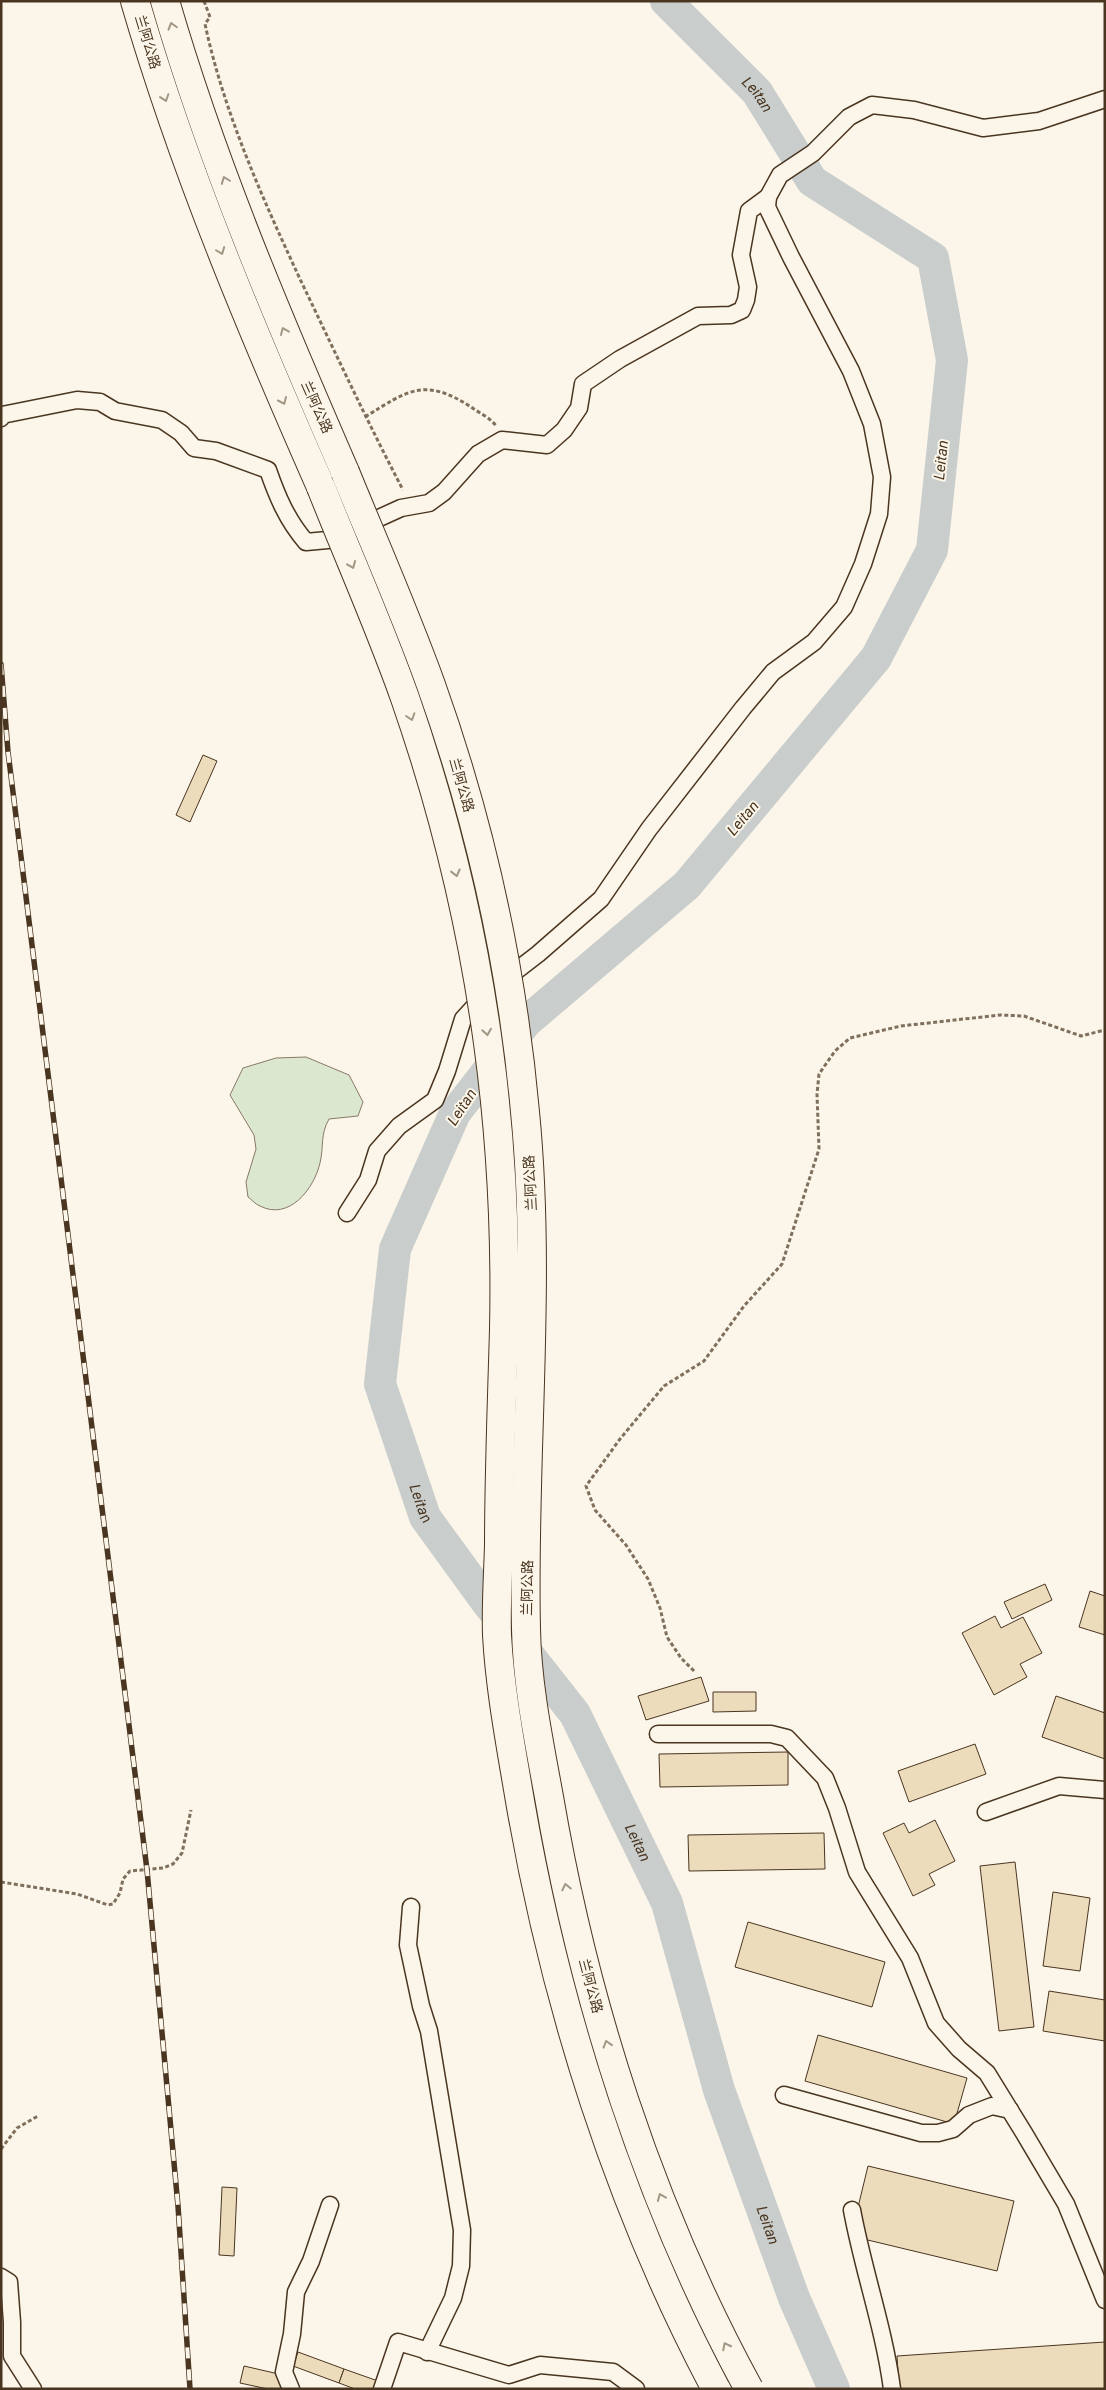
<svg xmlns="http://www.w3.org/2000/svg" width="1106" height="2390" viewBox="0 0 1106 2390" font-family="Roboto,'Noto Sans SC',sans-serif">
<rect width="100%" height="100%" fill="#fbf6e9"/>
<path fill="#dce7d0" stroke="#887966" d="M306,1057L349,1075L363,1102L358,1116L329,1119C320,1135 324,1146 320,1163C314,1189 289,1221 260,1206C255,1204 251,1199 248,1197L246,1182L256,1149L254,1135L230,1095L243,1068L276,1058Z"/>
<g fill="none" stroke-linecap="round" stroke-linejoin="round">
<path stroke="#c9cecd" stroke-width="32" id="s1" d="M666,1L757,92L812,181L933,258L952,360L932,550L876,658L687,885L526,1022L455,1113L395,1249L380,1384L425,1517L486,1601L575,1714L667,1903L719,2090L794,2298L834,2389"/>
</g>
<g fill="#ecdcbc" stroke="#4a3520">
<polygon points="203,755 217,761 190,822 176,815"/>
<polygon points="1045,1584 1052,1600 1012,1619 1004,1602"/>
<polygon points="1090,1591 1105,1596 1105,1635 1079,1627"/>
<polygon points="995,1616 1001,1628 1023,1617 1042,1653 1020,1664 1027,1677 994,1695 962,1633"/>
<polygon points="701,1677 709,1701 646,1720 638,1696"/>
<polygon points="713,1692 756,1692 756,1711 713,1712"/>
<polygon points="1056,1696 1105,1713 1105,1759 1042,1737"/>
<polygon points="975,1744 986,1774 909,1802 898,1771"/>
<polygon points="788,1752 788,1785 660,1787 659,1754"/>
<polygon points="935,1820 955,1861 929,1874 935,1885 913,1896 883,1833 904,1823 909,1833"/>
<polygon points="824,1833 825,1869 689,1871 688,1835"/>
<polygon points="1015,1862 1034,2027 999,2031 980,1866"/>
<polygon points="1053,1892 1090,1898 1080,1971 1043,1966"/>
<polygon points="748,1922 885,1962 872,2007 735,1967"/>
<polygon points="1049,1991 1105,2000 1105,2041 1043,2031"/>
<polygon points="818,2035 967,2078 954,2124 805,2081"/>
<polygon points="868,2166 1014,2201 997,2271 851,2236"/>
<polygon points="222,2187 237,2188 234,2256 219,2255"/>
<polygon points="1105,2342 1105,2389 899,2389 897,2356"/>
<polygon points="298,2352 344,2369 339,2383 293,2366"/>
<polygon points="244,2366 283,2375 280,2389 268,2389 240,2383"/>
<polygon points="344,2369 378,2381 375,2389 355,2389 339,2383"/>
</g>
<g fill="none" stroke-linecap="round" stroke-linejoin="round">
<g stroke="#4a3520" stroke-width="19">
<g id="street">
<path d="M1,418L2,415L77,400L100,402L115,411L162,420L181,433L194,448L216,451L268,470C277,496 287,520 306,542L349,538L368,523L401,508L429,503L444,492L478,454L502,440L547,445L564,430L579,408L583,384L620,359L698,316L731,315L742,310L746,300L748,287L741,255L749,211L768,197"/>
<polyline points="347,1213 368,1180 377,1151 399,1126 435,1100 447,1071 463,1019 486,994 538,954 601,899 649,829 743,708 773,672 814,642 844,607 863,564 879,514 882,477 872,424 851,371 791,257 767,207 768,197 780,175 813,153 849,117 872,105 914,110 983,128 1039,121 1105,99"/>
<polyline points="658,1734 771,1734 787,1738 825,1778 837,1808 857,1872 910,1958 936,2023 959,2049 987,2073 1024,2133 1066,2204 1105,2300"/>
<polyline points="986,1812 1059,1786 1105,1790"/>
<polyline points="411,1907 408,1945 421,2006 429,2031 462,2230 461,2266 453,2298 427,2352"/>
<polyline points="784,2095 921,2133 938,2133 953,2129 969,2115 992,2106 1010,2110"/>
<path d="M852,2210C863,2270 884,2328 892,2389"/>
<polyline points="1,2277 9,2282 12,2322 12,2356 33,2389"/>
<polyline points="291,2389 284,2372 292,2334 296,2292 311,2261 330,2205"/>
<polyline points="382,2389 398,2342 509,2375 540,2365 613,2372 636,2389"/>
</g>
</g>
<g stroke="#4a3520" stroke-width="30">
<g id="highway">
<path d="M135,1C184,169 251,328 321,487"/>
<path d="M165,1C212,163 278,318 345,472"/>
</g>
</g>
<g stroke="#7f6f5c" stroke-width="3" stroke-dasharray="4 2.5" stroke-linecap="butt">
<path d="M204,1L210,17L205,24C224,113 262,197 300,279C334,350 367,421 403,490"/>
<path d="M365,417C408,390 425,377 471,407C479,413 491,418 496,426"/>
<polyline points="694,1671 681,1658 667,1637 660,1608 648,1579 626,1545 595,1510 586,1486 620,1439 664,1386 704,1361 744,1306 782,1264 819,1149 817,1094 819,1074 835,1051 850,1038 901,1026 1000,1015 1024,1016 1081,1036 1105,1030"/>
<polyline points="1,1882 77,1894 108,1905 113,1904 120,1893 123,1879 130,1871 163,1868 173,1864 182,1853 191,1810"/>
<polyline points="1,2149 17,2128 38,2116"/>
</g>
<use href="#street" stroke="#fbf6e9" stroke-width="16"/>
<use href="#highway" stroke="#fbf6e9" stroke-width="28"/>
<g stroke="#4a3520" stroke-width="5.5">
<polyline id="rail" points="1,664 8,752 147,1870 178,2206 190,2389"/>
</g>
<use href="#rail" stroke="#fbf6e9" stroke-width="4" stroke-dasharray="11" stroke-linecap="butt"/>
<g stroke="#4a3520" stroke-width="30" stroke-linecap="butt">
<g id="highway-bridge">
<path d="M345,472C374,543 405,613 431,685C480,822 512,967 525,1112C542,1284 522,1457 526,1629C527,1685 539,1742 549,1797C584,2002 649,2206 749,2389"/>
<path d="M321,487C349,558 380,627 405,698C444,810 472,926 488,1043C501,1138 506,1234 504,1329C502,1401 499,1474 499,1546C498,1576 496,1606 497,1635C500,1690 511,1747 520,1801C555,2004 619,2207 716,2389"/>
</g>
</g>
<use href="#highway-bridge" stroke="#fbf6e9" stroke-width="28"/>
</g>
<defs><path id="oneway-chevron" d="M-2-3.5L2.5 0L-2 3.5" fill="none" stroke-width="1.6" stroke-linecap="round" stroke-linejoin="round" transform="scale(1.25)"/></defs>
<g stroke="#a29684">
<use href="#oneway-chevron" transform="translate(172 26) rotate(-106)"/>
<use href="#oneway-chevron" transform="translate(165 98) rotate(71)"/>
<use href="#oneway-chevron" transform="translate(225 180) rotate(-111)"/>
<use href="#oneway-chevron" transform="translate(221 251) rotate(69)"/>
<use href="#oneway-chevron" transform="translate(284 331) rotate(-113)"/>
<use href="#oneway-chevron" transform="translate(283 401) rotate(66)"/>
<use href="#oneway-chevron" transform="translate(352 565) rotate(68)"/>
<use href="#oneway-chevron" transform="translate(411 717) rotate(72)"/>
<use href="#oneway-chevron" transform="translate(456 873) rotate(76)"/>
<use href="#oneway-chevron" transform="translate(487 1032) rotate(81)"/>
<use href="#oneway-chevron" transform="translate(566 1887) rotate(-102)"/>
<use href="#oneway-chevron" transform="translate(607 2044) rotate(-107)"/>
<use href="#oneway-chevron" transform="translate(661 2197) rotate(-112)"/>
<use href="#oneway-chevron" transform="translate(726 2346) rotate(-117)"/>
</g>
<g text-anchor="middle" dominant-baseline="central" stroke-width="4" stroke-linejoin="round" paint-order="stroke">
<g font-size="14" fill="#4a3520" stroke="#fbf6e9">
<text transform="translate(148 42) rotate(73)">兰阿公路</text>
<text transform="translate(317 407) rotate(66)">兰阿公路</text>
<text transform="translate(462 785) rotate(74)">兰阿公路</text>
<text transform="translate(530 1183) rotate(-93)">兰阿公路</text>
<text transform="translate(527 1588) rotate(-89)">兰阿公路</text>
<text transform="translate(591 1986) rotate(75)">兰阿公路</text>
</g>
<g font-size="15" font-style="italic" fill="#4a3520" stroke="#fbf6e9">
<text stroke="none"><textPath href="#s1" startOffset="131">Leitan</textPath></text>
<text transform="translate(941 460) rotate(-84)">Leitan</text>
<text transform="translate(743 818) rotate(-50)">Leitan</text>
<text transform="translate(462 1107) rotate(-57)">Leitan</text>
<text stroke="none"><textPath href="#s1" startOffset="1826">Leitan</textPath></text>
<text stroke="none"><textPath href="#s1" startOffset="2231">Leitan</textPath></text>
<text stroke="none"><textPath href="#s1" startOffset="2636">Leitan</textPath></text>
</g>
</g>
<rect width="1106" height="2390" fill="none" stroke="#4a3520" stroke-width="5"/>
</svg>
